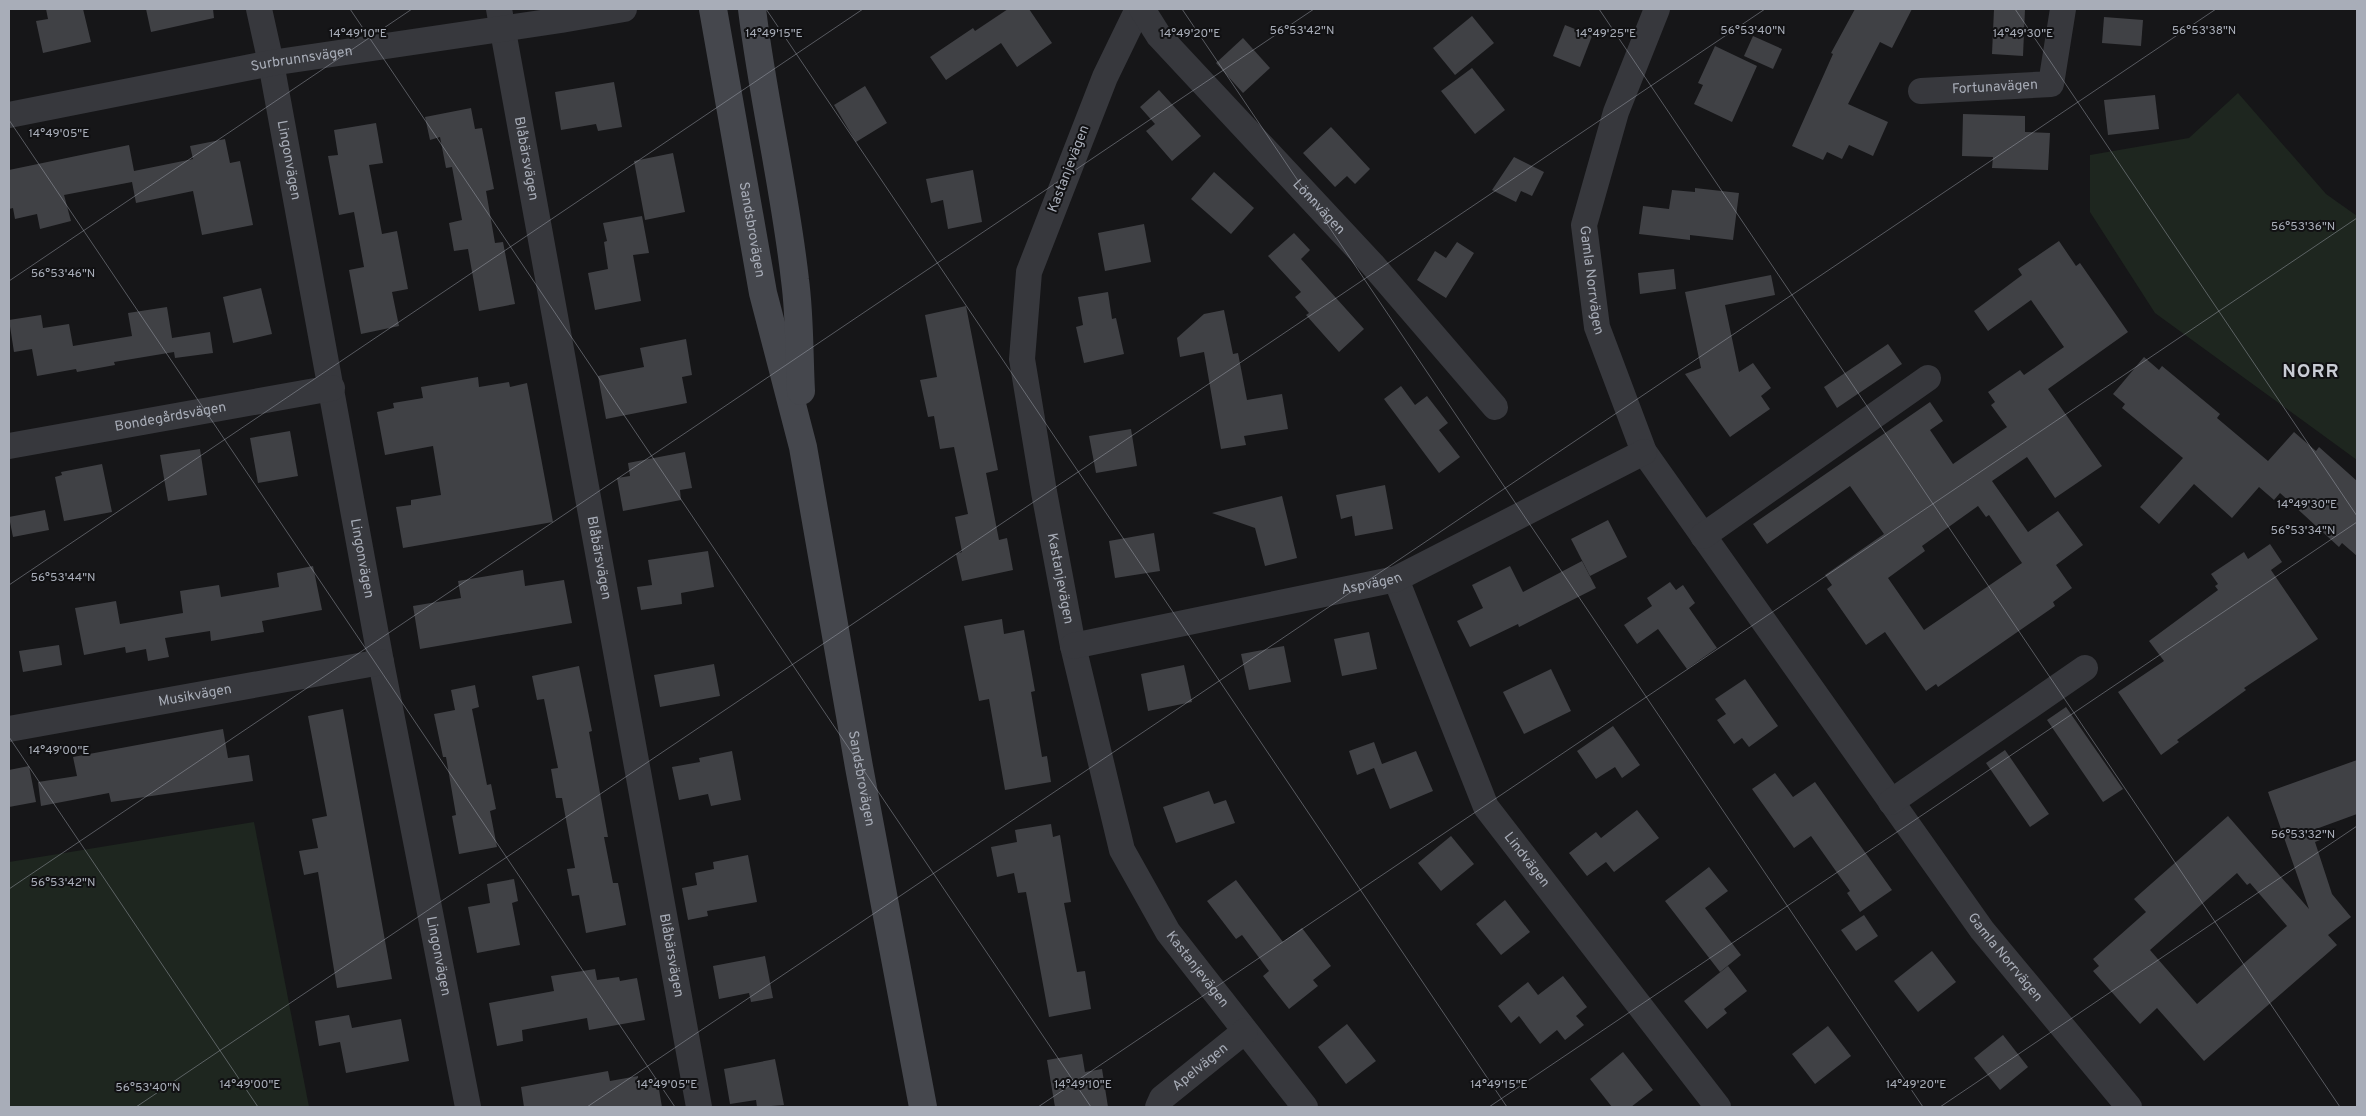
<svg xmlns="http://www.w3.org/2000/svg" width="2366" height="1116" viewBox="0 0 2366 1116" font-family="Overpass,sans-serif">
<rect width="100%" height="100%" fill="#161618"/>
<g fill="#1e261f">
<polygon points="2238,93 2326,194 2357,216 2357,460 2155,313 2090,212 2090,155 2189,138"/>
<polygon points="254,822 309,1107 9,1107 9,862"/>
</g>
<g fill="#404145" fill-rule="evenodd">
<polygon points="46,9 83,9 91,42 43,53 36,21 48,19"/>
<polygon points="146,9 213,9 214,18 151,32"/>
<polygon points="1008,9 1029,9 1052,43 1017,67 1001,43 946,80 930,57 973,28 975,31"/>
<polygon points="1855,9 1912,9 1892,48 1880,42 1848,104 1888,122 1873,156 1849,145 1842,159 1827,152 1823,160 1792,146 1833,54 1831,53"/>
<polygon points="1994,9 2025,9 2023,56 1992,54"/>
<polygon points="1472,16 1494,43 1455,75 1433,48"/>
<polygon points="2104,17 2143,20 2141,46 2102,43"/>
<polygon points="1565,25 1592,36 1580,67 1553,56"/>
<polygon points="1753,36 1782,49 1773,69 1744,56"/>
<polygon points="1243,38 1270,68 1243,93 1216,63"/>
<polygon points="1715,46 1757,66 1732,122 1694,104 1703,85 1698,83"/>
<polygon points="1472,68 1505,110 1475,134 1441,91"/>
<polygon points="614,82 622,127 598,131 596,124 561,130 555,92"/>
<polygon points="865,86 887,123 856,142 834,105"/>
<polygon points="1159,90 1201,136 1172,161 1146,131 1155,124 1140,107"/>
<polygon points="2155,95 2159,129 2108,135 2104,100"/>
<polygon points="471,108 475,129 482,128 494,189 486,191 495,243 503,242 515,304 479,311 468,249 454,251 449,223 462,220 452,167 446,168 440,137 430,140 425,117"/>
<polygon points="1963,114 2025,116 2025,132 2050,133 2048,170 1992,168 1993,157 1962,156"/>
<polygon points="376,123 383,163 369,165 382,234 397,231 408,289 392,292 399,326 361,334 349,270 364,267 354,212 339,215 328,156 338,155 334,130"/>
<polygon points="1331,127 1370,169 1355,184 1347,176 1335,187 1303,153"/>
<polygon points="225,139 230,163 240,161 253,225 202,235 193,191 136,203 132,182 64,195 71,221 40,229 37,214 15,219 13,208 9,209 9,170 129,145 134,171 193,159 190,146"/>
<polygon points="673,153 685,212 645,220 634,161"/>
<polygon points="1514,157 1544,172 1532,196 1521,191 1516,202 1492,190"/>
<polygon points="973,170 982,222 948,229 943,200 931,203 926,179"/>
<polygon points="1214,172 1254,208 1231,234 1191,199"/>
<polygon points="1695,188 1739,193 1733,240 1690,235 1690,240 1639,234 1643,206 1669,209 1672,190 1695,192"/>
<polygon points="642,216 649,253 633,255 641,301 595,310 588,273 608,269 604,242 607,241 603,223"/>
<polygon points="1144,224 1151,262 1105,271 1098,233"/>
<polygon points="1294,233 1310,250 1301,259 1364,329 1339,352 1306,315 1309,313 1295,297 1301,292 1268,256"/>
<path d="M2059,241L2076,266L2080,263L2128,332L2048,389L2102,466L2055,498L2027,457L1992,481L2028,532L2058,511L2083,545L2056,565L2072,588L2053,602L2055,606L1938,687L1936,684L1926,691L1885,632L1866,645L1827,589L1832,585L1825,575L1884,534L1850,486L1767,544L1753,524L1930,402L1943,421L1930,430L1953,464L2007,427L1991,405L1995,402L1988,392L2020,370L2024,375L2064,347L2031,300L1988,331L1974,311L2022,275L2018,269ZM1978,506L1986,517L1989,515L2022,563L1924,630L1888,578L1925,551L1922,546Z"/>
<polygon points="1457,242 1474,253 1446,298 1417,280 1435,251 1446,258"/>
<polygon points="1674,269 1676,289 1640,294 1638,273"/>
<polygon points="1771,275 1775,295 1725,305 1739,372 1753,363 1771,388 1761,396 1770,409 1730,437 1685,374 1701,368 1685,292"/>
<polygon points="261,288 272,334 233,343 223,297"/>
<polygon points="1108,292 1112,319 1116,318 1124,354 1084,363 1076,327 1083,325 1078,297"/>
<polygon points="966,306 998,470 986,473 999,540 1007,538 1013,570 962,581 956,554 962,552 955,517 968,514 954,447 940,449 934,416 928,417 920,380 937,377 925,315"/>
<polygon points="167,307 173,344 172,338 210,332 213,353 175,358 174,352 114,362 115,365 77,372 76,369 37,376 32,349 14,352 9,320 41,315 43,328 69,324 73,346 132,336 128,313"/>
<polygon points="1224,310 1233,354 1238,353 1247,400 1282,394 1288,429 1244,436 1246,445 1221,449 1204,352 1180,357 1177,338 1204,314"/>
<polygon points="686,339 692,375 682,377 687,403 606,419 598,376 644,367 640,348"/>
<polygon points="1888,344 1902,364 1837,408 1824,387"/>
<polygon points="2144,357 2159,370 2162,366 2220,414 2217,418 2268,461 2294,432 2316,451 2319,447 2357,481 2357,556 2342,543 2339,547 2280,493 2274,500 2259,487 2232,518 2194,484 2159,524 2140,507 2183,458 2122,408 2125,404 2113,394"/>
<polygon points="478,377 479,387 509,382 510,387 527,383 553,522 403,548 396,507 411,505 411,500 441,495 433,446 385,455 377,412 394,408 393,403 423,398 421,387"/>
<polygon points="1401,386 1415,405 1427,396 1448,423 1439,430 1460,457 1439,473 1384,399"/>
<polygon points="1131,429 1137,466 1096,473 1089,436"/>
<polygon points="290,431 298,476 258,483 250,438"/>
<polygon points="200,449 207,495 168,501 160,455"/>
<polygon points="685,452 692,488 680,490 681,500 623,511 617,478 630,476 628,463"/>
<polygon points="102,464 112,512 64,521 55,477 62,475 61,472"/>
<polygon points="1385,485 1393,529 1355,536 1352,516 1341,519 1336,495"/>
<polygon points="1282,496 1297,558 1265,566 1255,528 1212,513"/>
<polygon points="45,510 49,530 13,537 9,517"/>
<polygon points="1608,520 1627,557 1590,576 1571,539"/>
<polygon points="1154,533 1160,571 1115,578 1109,541"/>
<polygon points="2270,544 2282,562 2271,570 2318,639 2244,688 2246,690 2177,740 2179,742 2161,755 2118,692 2164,661 2149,641 2218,590 2215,586 2218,584 2211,574 2244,552 2248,559"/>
<polygon points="708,551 714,587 681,593 682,604 641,610 637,587 652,585 648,560"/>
<polygon points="1582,561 1596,588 1519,627 1518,624 1470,647 1457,621 1483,608 1472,585 1510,566 1523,592"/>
<polygon points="313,566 322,610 262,621 264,632 211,641 210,631 165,638 169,657 148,661 146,649 126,653 125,647 84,655 75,608 116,601 120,624 183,613 180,591 219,585 221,597 279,587 277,573"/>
<polygon points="523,570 525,586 564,580 572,623 420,649 413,606 461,598 458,581"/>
<polygon points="1670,582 1676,590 1683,585 1695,603 1689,608 1717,648 1687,669 1658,629 1637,644 1624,625 1652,606 1647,598"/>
<polygon points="1002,619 1004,634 1024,630 1035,691 1031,692 1042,757 1047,756 1051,782 1005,790 989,699 979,701 964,626"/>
<polygon points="1369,632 1377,669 1342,676 1334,639"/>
<polygon points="59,645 62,665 23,672 19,651"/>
<polygon points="1284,646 1291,682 1249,690 1241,654"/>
<polygon points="714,664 720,696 660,707 654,675"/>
<polygon points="1184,665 1192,702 1148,711 1141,674"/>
<polygon points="579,666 592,731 589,732 608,837 604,837 613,883 618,883 626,925 586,933 579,895 572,896 567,869 575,868 562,798 556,798 551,769 558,768 544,699 537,700 532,676"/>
<polygon points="1551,669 1571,711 1524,734 1503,692"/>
<polygon points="1745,679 1778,726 1749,747 1742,738 1734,744 1717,720 1726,714 1715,699"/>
<polygon points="475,685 479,707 472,709 487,785 491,784 496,809 490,811 497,847 459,854 452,816 456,815 446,757 443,757 434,714 455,710 451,690"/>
<polygon points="2066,707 2123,789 2103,802 2047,720"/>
<polygon points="343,709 392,979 337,988 318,872 304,875 299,851 318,848 312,819 327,816 308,716"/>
<polygon points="1613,726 1640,765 1622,778 1615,767 1596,779 1577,751"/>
<polygon points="223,729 228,758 249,755 253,781 111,802 109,793 41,806 38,782 77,776 73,757"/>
<polygon points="1374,742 1382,764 1416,751 1433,791 1390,809 1374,768 1357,775 1349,751"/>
<polygon points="2005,750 2049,814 2030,827 1986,763"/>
<polygon points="732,751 741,800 711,806 708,794 679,800 672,767 700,762 699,758"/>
<path d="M2357,760V814L2316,829L2320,840L2315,842L2332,894L2351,917L2328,935L2337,945L2204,1061L2157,1008L2140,1024L2093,971L2099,966L2093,959L2146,912L2134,899L2228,816L2309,909L2268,792ZM2237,873L2247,885L2250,883L2287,926L2197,1004L2150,950Z"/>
<polygon points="29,766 36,802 9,807 9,770"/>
<polygon points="1775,773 1793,797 1815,782 1892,890 1860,912 1847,893 1850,891 1811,836 1794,848 1752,789"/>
<polygon points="1209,791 1214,804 1226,800 1235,823 1176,843 1163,807"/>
<polygon points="1637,810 1659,838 1614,872 1606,862 1587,876 1569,853 1596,832 1601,838"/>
<polygon points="1051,824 1053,837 1060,835 1071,902 1064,903 1077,972 1085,971 1091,1009 1049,1017 1026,892 1018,893 1014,873 997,877 991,847 1017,842 1015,830"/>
<polygon points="1451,836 1474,864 1441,891 1418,863"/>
<polygon points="748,855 757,902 707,911 708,916 688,920 682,888 697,885 695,873 714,869 713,862"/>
<polygon points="1709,867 1728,891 1705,908 1741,955 1720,972 1665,901"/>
<polygon points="514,879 518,901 512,903 520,945 477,953 468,907 490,903 487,884"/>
<polygon points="1236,880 1283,942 1302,928 1331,966 1313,980 1318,986 1289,1009 1263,976 1269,971 1242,935 1236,939 1207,901"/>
<polygon points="1505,900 1530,932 1501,955 1476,924"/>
<polygon points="1864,915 1878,936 1856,951 1841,930"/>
<polygon points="1932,951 1956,982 1918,1012 1894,981"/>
<polygon points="765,956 773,998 751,1002 749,993 719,999 713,966"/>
<polygon points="1728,966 1747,991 1724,1009 1727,1013 1707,1029 1684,1001"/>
<polygon points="595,969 597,980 619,977 620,981 637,978 645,1020 589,1030 587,1018 522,1030 523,1041 497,1046 489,1003 554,991 551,976"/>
<polygon points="1563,976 1587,1007 1576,1016 1584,1025 1565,1040 1557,1030 1540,1044 1519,1016 1511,1023 1498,1006 1528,982 1538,995"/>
<polygon points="349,1015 352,1028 401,1019 409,1061 346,1073 340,1042 319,1046 315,1021"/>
<polygon points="1347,1024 1376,1061 1346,1084 1318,1047"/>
<polygon points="1828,1026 1851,1056 1815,1084 1792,1054"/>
<polygon points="2003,1035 2028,1067 2000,1090 1974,1058"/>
<polygon points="1623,1052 1653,1090 1631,1107 1612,1107 1590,1079"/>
<polygon points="1082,1054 1085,1072 1102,1069 1108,1107 1055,1107 1047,1060"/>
<polygon points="775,1059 784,1105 757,1107 756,1100 730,1104 724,1069"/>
<polygon points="608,1071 610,1081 638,1076 638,1081 657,1078 662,1107 524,1107 521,1087"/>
</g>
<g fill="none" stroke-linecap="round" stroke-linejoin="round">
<g stroke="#37383d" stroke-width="26">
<path id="s1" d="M259,9L271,63L381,662L468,1107"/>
<path id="s2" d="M499,9L699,1107"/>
<path id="s3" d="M1138,9L1105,77L1029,272L1022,359L1044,492L1073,646L1122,850L1168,932L1305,1107"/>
<path id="s4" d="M1142,9L1159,36L1372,264L1495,407"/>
<path id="s5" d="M1657,9L1616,112L1584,225L1597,327L1644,452L1982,930L2129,1107"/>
<path id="s6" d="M1921,91L2051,84L2063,9"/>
<path id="s7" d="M9,115L271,63L561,20L624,9"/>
<path id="s8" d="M9,446L332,388"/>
<polyline points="1703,536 1928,378"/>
<path id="s9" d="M1396,579L1486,807L1718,1107"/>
<path id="s10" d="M1073,646L1396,579L1644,452"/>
<path id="s11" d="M9,729L381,662"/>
<polyline points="1891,802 2085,668"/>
<path id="s12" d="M1158,1107L1162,1098L1245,1031"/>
</g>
<g stroke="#45474d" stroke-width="28">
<path id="s13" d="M713,9L763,293L803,447L859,767L923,1107"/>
<path d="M752,9C763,100 785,189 795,280C800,317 799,354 801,391"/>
</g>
</g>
<path fill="none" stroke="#a8adb8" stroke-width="1" stroke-opacity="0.45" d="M350,9L1091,1107M766,9L1507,1107M1182,9L1923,1107M1599,9L2340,1107M2015,9L2357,516M9,120L675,1107M9,281L412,9M9,585L863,9M9,737L258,1107M9,889L1314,9M136,1107L1765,9M587,1107L2216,9M1038,1107L2357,218M1489,1107L2357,522M1940,1107L2357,826"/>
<g text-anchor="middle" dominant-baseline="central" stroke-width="4" stroke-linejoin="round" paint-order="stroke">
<g font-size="14" fill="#a8adb8" stroke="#111113">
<text stroke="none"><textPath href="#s7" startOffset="298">Surbrunnsvägen</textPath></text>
<text stroke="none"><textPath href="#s6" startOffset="74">Fortunavägen</textPath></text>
<text stroke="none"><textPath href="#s1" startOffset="154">Lingonvägen</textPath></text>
<text stroke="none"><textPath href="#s2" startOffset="152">Blåbärsvägen</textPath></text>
<text transform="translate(1069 169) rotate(-69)">Kastanjevägen</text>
<text stroke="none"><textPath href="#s4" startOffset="266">Lönnvägen</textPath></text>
<text stroke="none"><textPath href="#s13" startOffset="224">Sandsbrovägen</textPath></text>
<text stroke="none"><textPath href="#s5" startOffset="284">Gamla Norrvägen</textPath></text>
<text stroke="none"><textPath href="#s8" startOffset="164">Bondegårdsvägen</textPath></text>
<text stroke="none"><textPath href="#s1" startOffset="559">Lingonvägen</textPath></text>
<text stroke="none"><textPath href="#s2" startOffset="558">Blåbärsvägen</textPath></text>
<text stroke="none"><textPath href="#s3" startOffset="595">Kastanjevägen</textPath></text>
<text stroke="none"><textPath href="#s10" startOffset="305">Aspvägen</textPath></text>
<text stroke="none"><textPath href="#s11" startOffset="189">Musikvägen</textPath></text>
<text stroke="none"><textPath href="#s13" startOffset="784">Sandsbrovägen</textPath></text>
<text stroke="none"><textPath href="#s9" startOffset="312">Lindvägen</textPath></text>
<text stroke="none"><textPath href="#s1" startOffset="964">Lingonvägen</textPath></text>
<text stroke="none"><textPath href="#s2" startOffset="962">Blåbärsvägen</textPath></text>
<text stroke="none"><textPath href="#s5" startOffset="1086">Gamla Norrvägen</textPath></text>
<text stroke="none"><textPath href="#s3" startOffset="1015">Kastanjevägen</textPath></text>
<text stroke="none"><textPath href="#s12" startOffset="59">Apelvägen</textPath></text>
</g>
<g font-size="19" font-weight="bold" letter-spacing="1" fill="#c9ccd4" stroke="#111113">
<text x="2311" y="372">NORR</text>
</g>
</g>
<g font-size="12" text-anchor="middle" fill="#a8adb8" stroke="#111113" stroke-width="4" stroke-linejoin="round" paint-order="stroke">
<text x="1302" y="34">56°53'42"N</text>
<text x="1753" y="34">56°53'40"N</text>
<text x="2204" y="34">56°53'38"N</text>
<text x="358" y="37">14°49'10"E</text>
<text x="774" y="37">14°49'15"E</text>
<text x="1190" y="37">14°49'20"E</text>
<text x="1606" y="37">14°49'25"E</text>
<text x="2023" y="37">14°49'30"E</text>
<text x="59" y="137">14°49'05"E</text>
<text x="2303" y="230">56°53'36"N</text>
<text x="63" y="277">56°53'46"N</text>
<text x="2307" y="508">14°49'30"E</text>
<text x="2303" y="534">56°53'34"N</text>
<text x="63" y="581">56°53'44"N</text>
<text x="59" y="754">14°49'00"E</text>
<text x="2303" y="838">56°53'32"N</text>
<text x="63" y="886">56°53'42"N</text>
<text x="250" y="1088">14°49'00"E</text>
<text x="667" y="1088">14°49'05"E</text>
<text x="1083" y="1088">14°49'10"E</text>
<text x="1499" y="1088">14°49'15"E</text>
<text x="1916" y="1088">14°49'20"E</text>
<text x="148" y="1091">56°53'40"N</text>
</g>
<rect width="2366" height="1116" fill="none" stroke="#a8adb8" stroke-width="20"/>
</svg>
